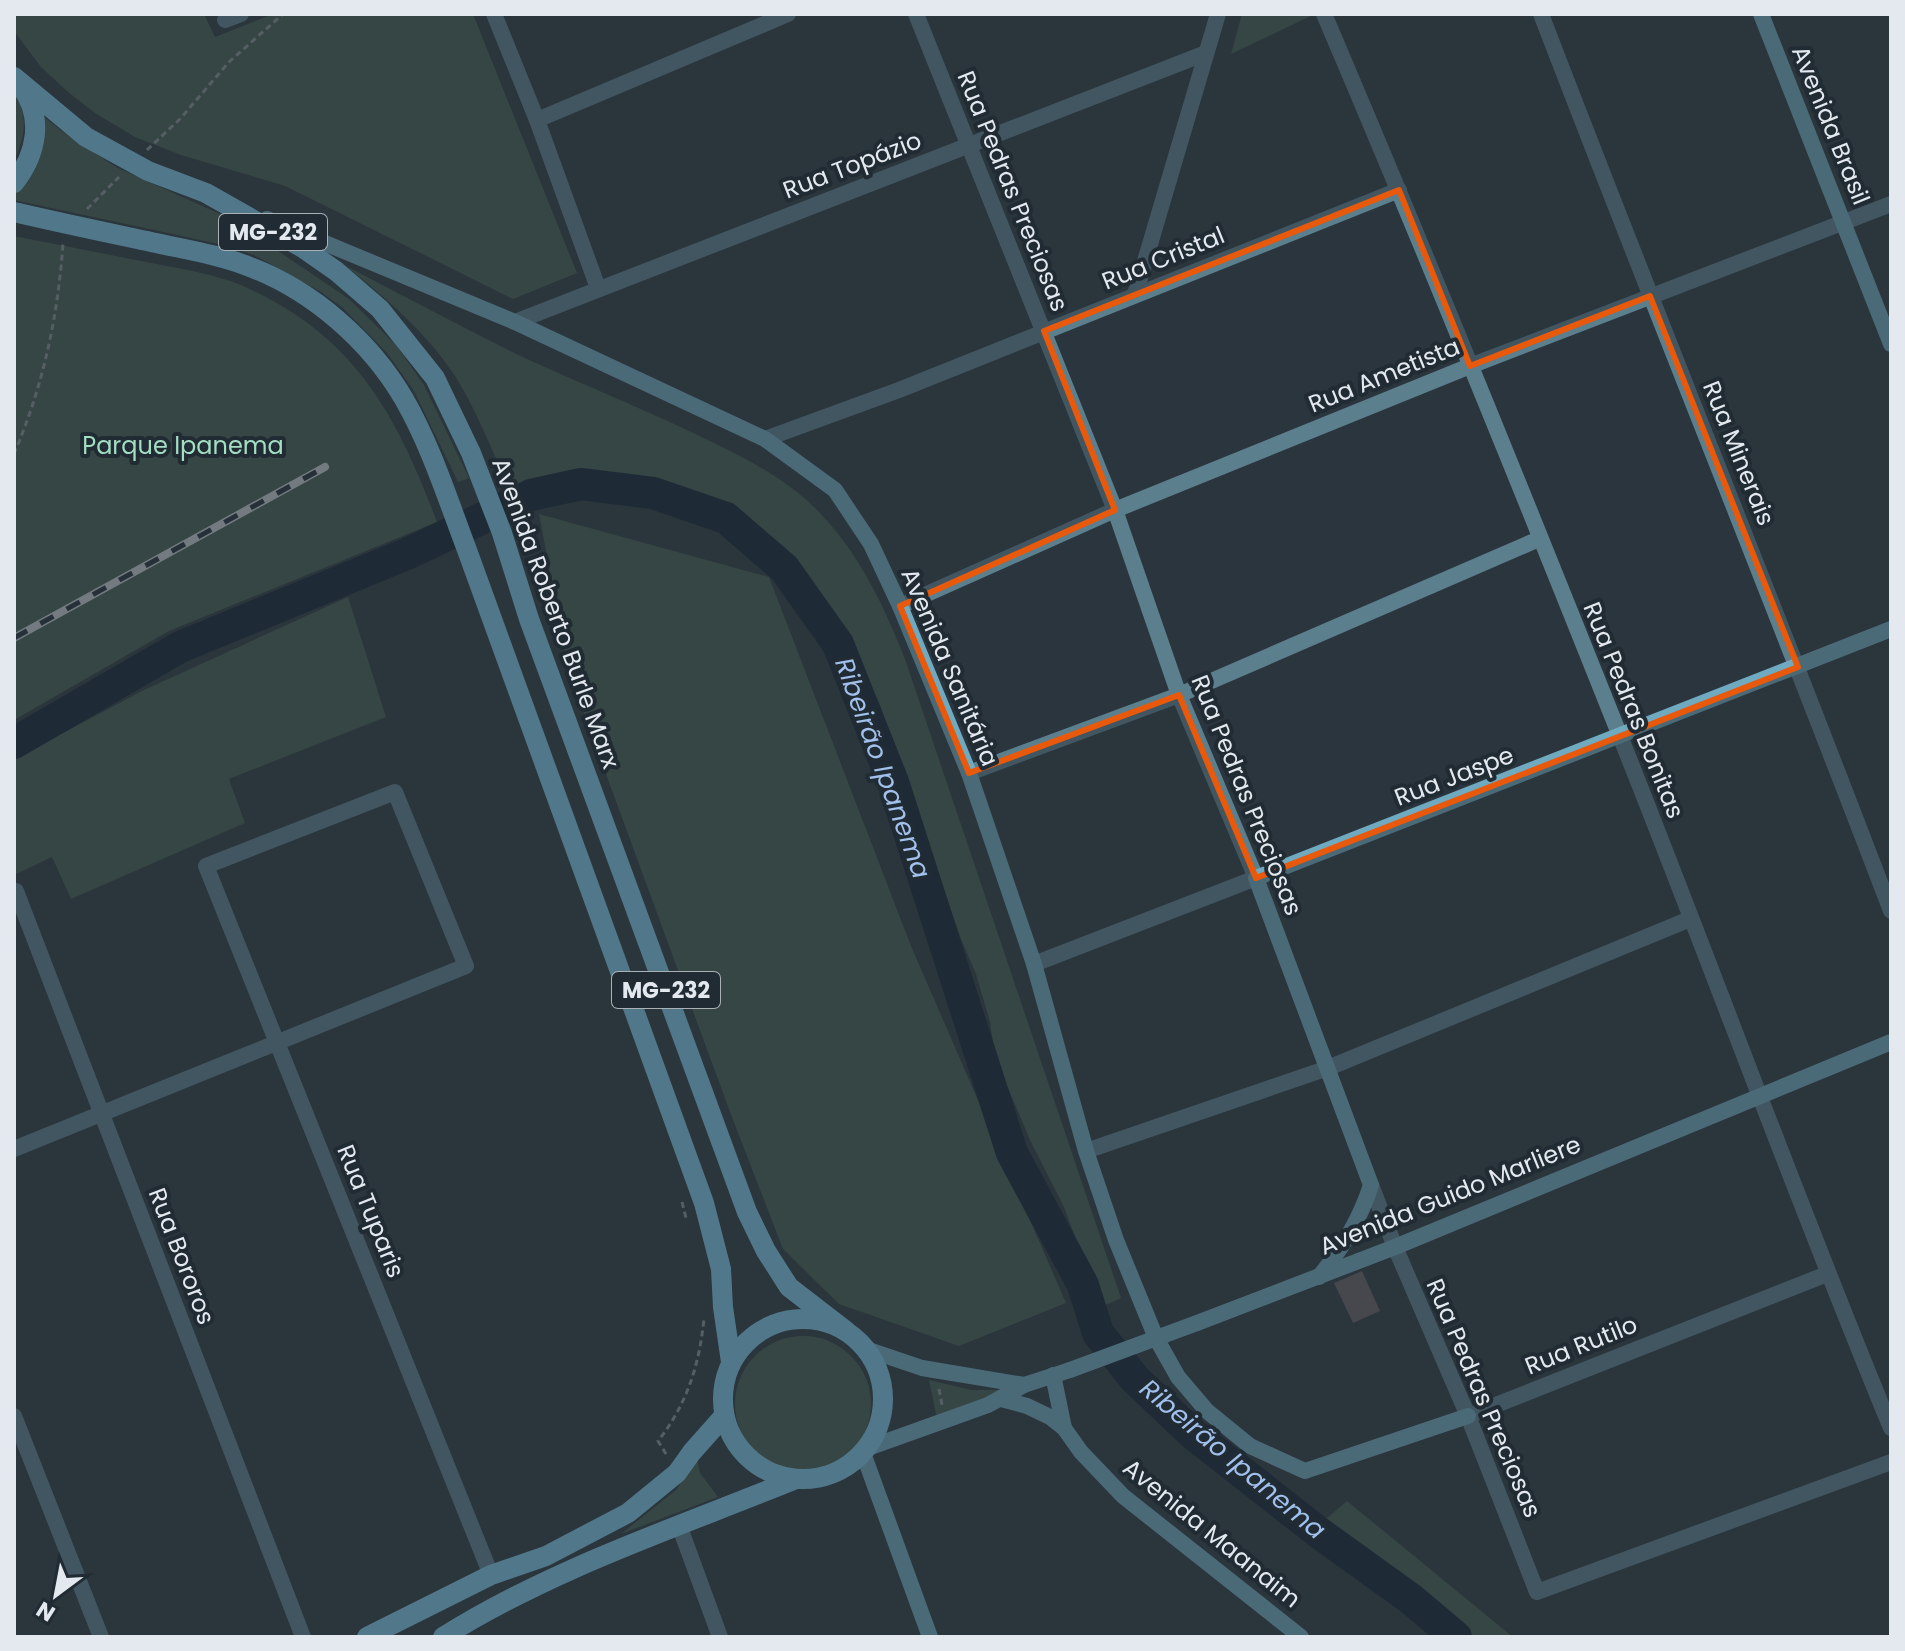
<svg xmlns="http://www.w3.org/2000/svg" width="1905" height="1651" viewBox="0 0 1905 1651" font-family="Poppins,sans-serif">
<rect width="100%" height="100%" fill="#2b353d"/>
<g fill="#425b4f">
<polygon points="14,14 204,14 215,37 273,14 473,14 577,273 513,299 285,186 181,155 135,137 95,113 68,92 41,67 14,31"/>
<polygon points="1242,14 1315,14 1231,54"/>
<path d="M14,92C28,114 26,137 14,160Z"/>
<polygon points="40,114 67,135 116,167 231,219 349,299 396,345 424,385 469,478 458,482 414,391 387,353 343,308 321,292 254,255 219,244 14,200 14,186"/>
<path d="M14,236C58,245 102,253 146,262C177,268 211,273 241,285C353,334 396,412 437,522L169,631L14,720Z"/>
<path d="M346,266C406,297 465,329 525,358C588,387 652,412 714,443C751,461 791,482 820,513C860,555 884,606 905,659L1121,1298L1101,1307L1064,1207L1030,1140L995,1057L990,1022L976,974L961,939L880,705L860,662L793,565L754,525L722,503L686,488L648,481L569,472L509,488C492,451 477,411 455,376C426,332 387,299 346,266Z"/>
<polygon points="539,514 769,577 911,946 1066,1303 959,1346 839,1304 783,1249 730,1112 569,673"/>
<polygon points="348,597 386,717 229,779 245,823 71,899 52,857 14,875 14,759 144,690"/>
<circle cx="803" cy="1404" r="68"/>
<polygon points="929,1380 972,1390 1008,1390 937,1419"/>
<polygon points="697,1459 700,1473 718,1497 621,1534 676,1490"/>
<polygon points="1347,1501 1513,1637 1462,1637 1326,1519"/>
</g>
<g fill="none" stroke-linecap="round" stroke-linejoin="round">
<polyline stroke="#0f1d30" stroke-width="32" points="14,743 180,647 409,553 531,495 581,484 653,493 726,518 784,568 838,644 893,782 1012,1153 1083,1285 1098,1333 1135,1379 1193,1434 1318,1532 1411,1599 1456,1637"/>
</g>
<polygon fill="#685d65" points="1362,1271 1380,1311 1353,1323 1334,1283"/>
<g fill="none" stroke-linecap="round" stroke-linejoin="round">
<g stroke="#889096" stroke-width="3" stroke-dasharray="6 4" stroke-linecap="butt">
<polyline points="147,150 180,119 229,62 283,14"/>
<polyline points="87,209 119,177"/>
<path d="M14,454C43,386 58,317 63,243"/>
<polyline points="682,1202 686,1218"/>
<polyline points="939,1389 942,1405"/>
<path d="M666,1454L658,1441C687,1404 699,1366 704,1319"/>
</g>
<g stroke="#5c7f8e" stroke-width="16">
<polyline points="494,14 537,120 598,288"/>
<polyline points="916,14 1115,510 1179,695 1256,878 1034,964"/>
<path d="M1324,14C1426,253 1524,495 1620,736C1712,966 1796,1199 1891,1428"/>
<path d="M1541,14C1656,314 1777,611 1891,911"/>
<polyline points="225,20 241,14"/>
<polyline points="537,120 788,14"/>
<polyline points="1135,295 1218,14"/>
<polyline points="515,322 1206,53"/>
<polyline points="765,439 899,390 1399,190"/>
<polyline points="900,606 1115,510 1470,366 1891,204"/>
<polyline points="969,773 1179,695 1539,539"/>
<polyline points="16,891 303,1637"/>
<path d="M14,1149C165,1088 315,1027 466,966L395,792L206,866L491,1575"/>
<polyline points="1086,1151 1328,1068 1690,919"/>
<polyline points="1371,1185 1395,1247 1468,1416 1537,1592 1891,1462"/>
<polyline points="14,1416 101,1637"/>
<polyline points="1468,1416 1827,1274"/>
<polyline points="679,1525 720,1637"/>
</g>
<g stroke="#70aac1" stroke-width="16">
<polyline points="1761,14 1891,344"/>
<polyline points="267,219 515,322 765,439 835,490 871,544 900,606 969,773 1034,964 1086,1151 1116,1240 1156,1338 1178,1377 1207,1411 1250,1446 1305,1471 1468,1416"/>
<path d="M1319,1277C1342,1248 1360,1220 1371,1185L1256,878L1891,629"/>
<polyline points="1197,1323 1395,1247 1891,1042"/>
<polyline points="866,1349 922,1368 1024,1385"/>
<polyline points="1053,1375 1064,1428"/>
<polyline points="1001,1399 1027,1406 1050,1417 1064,1428 1081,1452 1123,1496 1301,1637"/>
<polyline points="868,1448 988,1405 1024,1385 1070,1370"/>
<polyline points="863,1453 930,1637"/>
</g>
<g stroke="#7fcae8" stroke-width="20">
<polyline points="14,77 86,137 148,171 206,193 303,248 336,271 380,309 435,378 471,453 502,533 529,619 747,1212 766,1251 789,1287 846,1331"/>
<path d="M14,183C37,154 44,117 21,86"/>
<path d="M14,212C61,223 109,233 156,243C188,250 220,255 250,267C313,291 370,341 404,399C431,446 448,500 467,550L704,1203L721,1269L723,1307L731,1362"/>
<circle cx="803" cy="1399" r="80"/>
<polyline points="367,1637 491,1575 546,1556 628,1513 677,1473 692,1452 724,1416"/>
<path d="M443,1637C553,1568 676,1528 796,1479"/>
</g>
<g stroke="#cad0d6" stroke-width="8">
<polyline id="rail" points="14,638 325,467"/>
</g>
<use href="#rail" stroke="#212b33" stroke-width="5" stroke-dasharray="15" stroke-linecap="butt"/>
<polyline stroke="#70aac1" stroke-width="16" points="1070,1370 1197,1323"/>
</g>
<path d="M0 0H1905V1651H0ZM1399,190L1470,366L1650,296L1798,667L1256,878L1179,695L969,773L900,606L1115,510L1044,331Z" fill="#2b353d" fill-opacity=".55" fill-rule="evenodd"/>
<path fill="none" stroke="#e8590c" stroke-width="6" stroke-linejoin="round" d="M1399,190L1470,366L1650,296L1798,667L1256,878L1179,695L969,773L900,606L1115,510L1044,331Z"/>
<g text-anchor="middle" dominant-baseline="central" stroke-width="8" stroke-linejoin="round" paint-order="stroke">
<g fill="#212b33" stroke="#a9b0b6" stroke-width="2">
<rect x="219" y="214" width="108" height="36" rx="6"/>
<rect x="612" y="972" width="108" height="36" rx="6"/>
</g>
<g font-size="22" font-weight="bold" fill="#e3e9ee">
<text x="273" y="232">MG-232</text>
<text x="666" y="990">MG-232</text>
</g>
<g font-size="24" fill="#e3e9ee" stroke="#212b33">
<text transform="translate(1831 125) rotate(68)">Avenida Brasil</text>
<text transform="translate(852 165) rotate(-21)">Rua Topázio</text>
<text transform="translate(1013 191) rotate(68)">Rua Pedras Preciosas</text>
<text transform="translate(1163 258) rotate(-22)">Rua Cristal</text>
<text transform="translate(1384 375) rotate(-22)">Rua Ametista</text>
<text transform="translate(1739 453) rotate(68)">Rua Minerais</text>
<text transform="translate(556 613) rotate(70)">Avenida Roberto Burle Marx</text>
<text transform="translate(950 667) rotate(67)">Avenida Sanitária</text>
<text transform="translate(1634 710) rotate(68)">Rua Pedras Bonitas</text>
<text transform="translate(1454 776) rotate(-21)">Rua Jaspe</text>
<text transform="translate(1247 795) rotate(68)">Rua Pedras Preciosas</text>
<text transform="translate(1450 1195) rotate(-22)">Avenida Guido Marliere</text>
<text transform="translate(371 1211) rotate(68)">Rua Tuparis</text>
<text transform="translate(182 1256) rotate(69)">Rua Bororos</text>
<text transform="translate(1581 1345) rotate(-22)">Rua Rutilo</text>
<text transform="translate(1484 1398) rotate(67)">Rua Pedras Preciosas</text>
<text transform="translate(1212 1533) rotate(39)">Avenida Maanaim</text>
</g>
<g font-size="24" fill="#a3ddc2" stroke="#212b33">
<text x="183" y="445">Parque Ipanema</text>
</g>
<g font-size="26" font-style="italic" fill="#a1c0ec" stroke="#212b33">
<text transform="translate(883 768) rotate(70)">Ribeirão Ipanema</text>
<text transform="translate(1233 1459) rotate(40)">Ribeirão Ipanema</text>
</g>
</g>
<rect width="1905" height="1651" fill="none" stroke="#e3e9ee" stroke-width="32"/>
<g transform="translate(56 1595) rotate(212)" stroke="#212b33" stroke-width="6" paint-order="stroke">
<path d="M0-6L14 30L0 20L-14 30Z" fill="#e3e9ee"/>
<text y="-12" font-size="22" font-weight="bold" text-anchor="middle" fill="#e3e9ee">N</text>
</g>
</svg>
